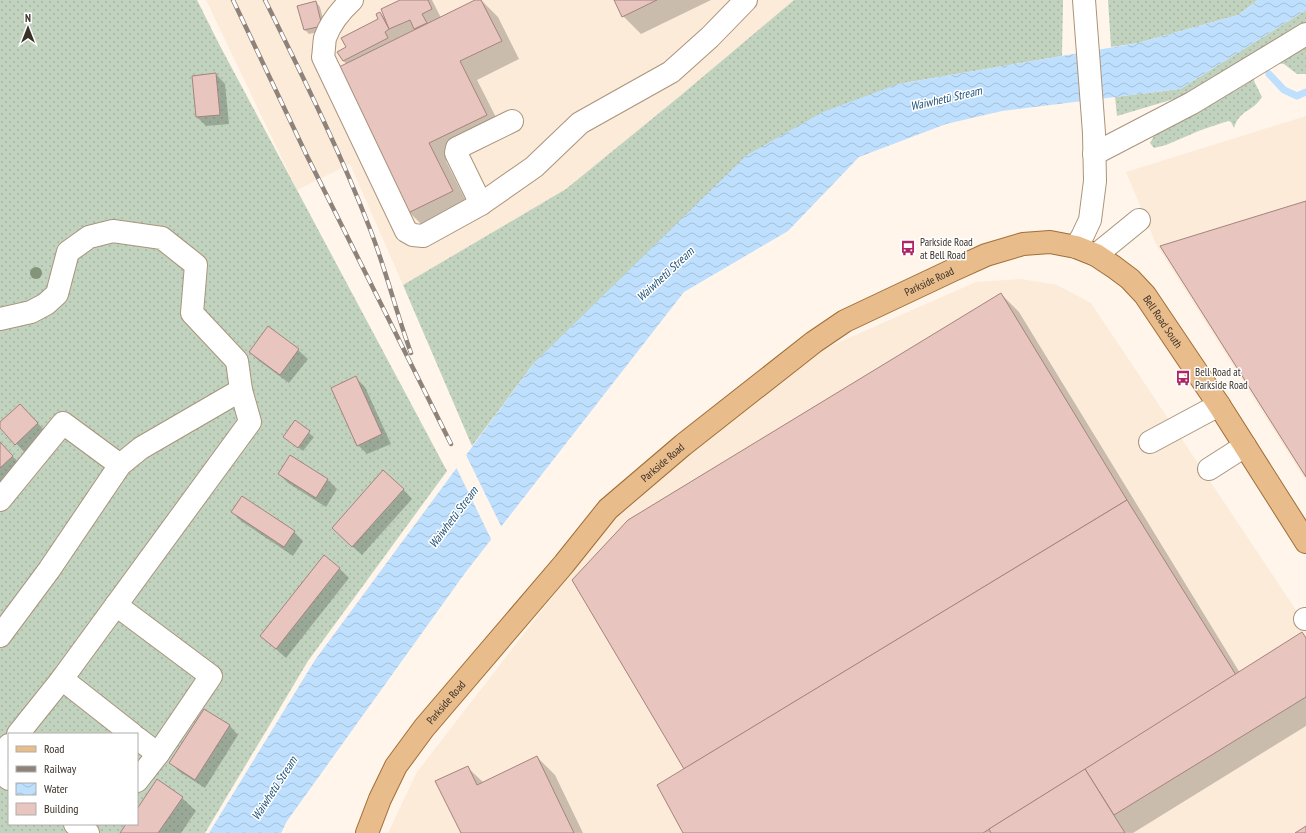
<svg xmlns="http://www.w3.org/2000/svg" width="1306" height="833" viewBox="0 0 1306 833" font-family="'PT Sans Narrow',sans-serif">
<defs>
<pattern id="grass-dots" width="8" height="8" patternUnits="userSpaceOnUse"><rect width="8" height="8" fill="#c1d3be"/><path d="M2 2h.1M6 6h.1" fill="none" stroke="#a7b6a3" stroke-width="1.8" stroke-linecap="round"/></pattern>
<pattern id="water-waves" width="16" height="10" patternUnits="userSpaceOnUse"><rect width="16" height="10" fill="#bedffd"/><path d="M0 5q4-4 8 0t8 0" fill="none" stroke="#a4c0d9"/></pattern>
</defs>
<rect width="100%" height="100%" fill="#fff5eb"/>
<g fill="#fcebd8">
<polygon points="206,0 794,0 680,96 566,189 403,285 350,164 297,190"/>
<polygon points="1306,116 1306,481 1156,244 1126,172"/>
<polygon points="1021,279 1057,285 1091,303 1306,625 1306,833 388,833 417,772 608,525 700,445 819,351 976,282"/>
</g>
<g fill="url(#grass-dots)" fill-rule="evenodd">
<path d="M0,0H197L219,44L447,471L308,661L205,833H0ZM9,734H137V824H9Z"/>
<polygon points="794,0 1063,0 1062,56 898,84 534,363 472,446 403,285 566,189 680,96"/>
<polygon points="1108,0 1258,0 1238,15 1138,43 1111,47"/>
<polygon points="1306,10 1306,28 1194,93 1117,116 1115,97 1180,89"/>
<polygon points="1306,41 1306,74 1297,74 1284,64 1276,63"/>
<path d="M1256,72L1254,81L1262,97C1253,112 1240,109 1234,128L1231,122L1228,121L1201,130L1166,145L1154,148L1150,143L1158,129Z"/>
</g>
<polygon fill="url(#water-waves)" points="1258,0 1306,0 1306,10 1180,89 1002,111 946,124 859,157 788,231 684,292 465,573 287,821 281,833 209,833 315,660 534,363 747,155 823,112 898,84 1138,43 1238,15"/>
<polygon fill="#fff5eb" points="465,453 502,528 492,541 455,465"/>
<g fill="#0003">
<polygon points="402,0 432,0 441,18 477,0 481,0 498,17 519,59 477,80 504,133 446,161 470,209 427,230 409,212 347,64 343,61 348,48 379,19 380,13 386,19"/>
<polygon points="615,0 711,0 641,34 623,16"/>
<polygon points="316,2 320,7 326,30 309,34 305,30"/>
<polygon points="216,74 225,84 229,124 206,126 197,117 193,77"/>
<polygon points="1001,294 1019,312 1240,673 1302,634 1306,637 1306,726 1133,833 684,833 685,769"/>
<polygon points="298,350 308,359 289,383 259,361 250,352"/>
<polygon points="356,378 365,387 391,444 367,454 358,445"/>
<polygon points="29,414 47,433 25,453 0,426 0,423"/>
<polygon points="295,422 314,437 303,451 289,441"/>
<polygon points="0,443 22,466 0,485"/>
<polygon points="290,456 328,480 337,489 326,507 288,483 279,474"/>
<polygon points="403,489 412,499 362,555 342,537"/>
<polygon points="232,512 294,532 303,541 293,556 241,521"/>
<polygon points="339,568 349,578 286,658 261,636"/>
<polygon points="229,725 238,735 205,788 180,772 171,763"/>
<polygon points="537,757 555,775 583,833 462,833 467,767 484,783"/>
<polygon points="182,798 196,811 181,833 122,833 128,824 137,824 137,810"/>
</g>
<g fill="none" stroke-linecap="round" stroke-linejoin="round">
<polyline stroke="#bedffd" stroke-width="7" points="1269,74 1284,90 1297,96 1306,92"/>
</g>
<g fill="#e9c5c0" stroke="#a5837e">
<polygon points="400,0 428,0 432,9 422,14 427,23 414,29 410,20 389,29 381,9"/>
<polygon points="475,0 481,0 502,41 460,61 487,115 429,143 453,191 408,213 337,68"/>
<polygon points="614,0 657,0 622,17"/>
<polygon points="316,1 322,26 304,30 297,6"/>
<polygon points="380,12 389,29 385,32 388,38 343,61 337,52 346,47 341,38 378,19 376,14"/>
<polygon points="216,73 220,115 196,117 192,76"/>
<polygon points="1306,201 1306,477 1160,246"/>
<polygon points="1001,293 1127,500 684,769 572,580 628,520"/>
<polygon points="268,326 299,349 280,375 249,352"/>
<polygon points="356,376 382,434 357,446 331,388"/>
<polygon points="20,404 38,423 15,445 0,428 0,422"/>
<polygon points="295,420 310,431 298,448 283,437"/>
<polygon points="0,442 13,456 0,468"/>
<polygon points="290,455 328,479 316,498 278,474"/>
<polygon points="383,470 404,489 352,547 332,528"/>
<polygon points="242,496 295,531 284,547 231,512"/>
<polygon points="1127,500 1236,675 983,833 683,833 657,785"/>
<polygon points="324,555 340,568 276,649 260,636"/>
<polygon points="1302,632 1306,638 1306,697 1114,815 1085,769"/>
<polygon points="204,709 230,725 195,780 169,763"/>
<polygon points="537,756 574,833 461,833 435,781 468,766 477,785"/>
<polygon points="1085,769 1125,833 991,833 989,829"/>
<polygon points="157,779 183,797 158,833 120,833 126,824 137,824 137,809"/>
<polygon points="1306,826 1306,833 1295,833"/>
</g>
<g fill="none" stroke-linecap="round" stroke-linejoin="round">
<g stroke="#a9947c" stroke-width="24">
<g id="minor">
<path d="M352,0C341,10 330,24 325,38C324,44 324,51 323,57L406,231L413,235L423,236L481,204L534,167L580,123L671,72L710,37L746,0"/>
<polyline points="1094,154 1192,103 1306,34"/>
<polyline points="481,204 456,153 457,148 512,121"/>
<polyline points="1076,247 1082,237 1090,220 1095,181 1094,133 1084,0"/>
<polyline points="1096,255 1139,220"/>
<polyline points="0,319 31,312 46,304 57,294 68,252 89,237 113,231 162,238 196,265 192,313 237,361 241,390 250,422 62,679 18,734"/>
<polyline points="1150,442 1219,405"/>
<polyline points="1209,469 1245,446"/>
<polyline points="0,500 63,423 120,465"/>
<polyline points="116,605 211,676 158,754 137,738"/>
<polyline points="1305,619 1306,619"/>
<polyline points="0,636 49,570 120,465 141,448 241,390"/>
<polyline points="62,679 132,734"/>
<polyline points="0,756 9,745"/>
<polyline points="0,772 9,779"/>
<polyline points="137,781 158,754"/>
<polyline points="75,824 88,833"/>
</g>
</g>
<g stroke="#a16e36" stroke-width="24">
<g id="major">
<path id="s1" d="M367,833L380,799L396,766L424,728L564,564L608,509L683,445L814,342L845,321L953,270L986,255L1023,244L1050,242L1076,247L1096,255L1114,267L1130,279L1145,295L1219,405L1306,542"/>
</g>
</g>
<use href="#minor" stroke="#fff" stroke-width="22"/>
<use href="#major" stroke="#e8bc8b" stroke-width="22"/>
<g stroke="#8d837a" stroke-width="4.5">
<g id="rail">
<polyline points="233,0 306,154 451,444"/>
<path d="M265,0C302,75 340,151 370,229C386,270 396,312 411,353"/>
</g>
</g>
<use href="#rail" stroke="#fff" stroke-width="3" stroke-dasharray="9" stroke-linecap="butt"/>
</g>
<circle fill="#839478" cx="36" cy="273" r="6"/>
<defs>
<g id="bus-bare" transform="scale(1.2)"><path d="M-5-6H5V4H4V6H2V4H-2V6H-4V4H-5ZM-3.5-4V0h7V-4ZM-3.5 1.2v1.5H-2V1.2ZM2 1.2v1.5H3.5V1.2Z" fill="#ae2464" stroke="#fff" stroke-width="2.5" paint-order="stroke"/></g>
</defs>
<g fill-rule="evenodd">
<use href="#bus-bare" x="908" y="248"/>
<use href="#bus-bare" x="1183" y="378"/>
</g>
<g text-anchor="middle" dominant-baseline="central" stroke-width="3" stroke-linejoin="round" paint-order="stroke">
<g font-size="11" fill="#3a3128" stroke="#fff" text-anchor="start">
<text x="920" y="242">Parkside Road<tspan x="920" dy="13">at Bell Road</tspan></text>
<text x="1195" y="372">Bell Road at<tspan x="1195" dy="13">Parkside Road</tspan></text>
</g>
<g font-size="11" fill="#3a3128" stroke="#fff">
<text stroke="none"><textPath href="#s1" startOffset="802">Parkside Road</textPath></text>
<text stroke="none"><textPath href="#s1" startOffset="1074">Bell Road South</textPath></text>
<text stroke="none"><textPath href="#s1" startOffset="478">Parkside Road</textPath></text>
<text stroke="none"><textPath href="#s1" startOffset="154">Parkside Road</textPath></text>
</g>
<g font-size="12" font-style="italic" fill="#22547b" stroke="#fff">
<text transform="translate(946 98) rotate(-13)">Waiwhetū Stream</text>
<text transform="translate(665 274) rotate(-43)">Waiwhetū Stream</text>
<text transform="translate(453 517) rotate(-53)">Waiwhetū Stream</text>
<text transform="translate(274 788) rotate(-57)">Waiwhetū Stream</text>
</g>
</g>
<rect x="8" y="733" width="130" height="92" fill="#ffffff" stroke="#b0ada9"/>
<rect x="16" y="746" width="20" height="6" fill="#e8bc8b" stroke="#b0ada9"/>
<text x="44" y="753" font-size="12" fill="#3a3128">Road</text>
<rect x="16" y="766" width="20" height="6" fill="#8d837a" stroke="#b0ada9"/>
<text x="44" y="773" font-size="12" fill="#3a3128">Railway</text>
<rect x="16" y="783" width="20" height="12" fill="url(#water-waves)" stroke="#b0ada9"/>
<text x="44" y="793" font-size="12" fill="#3a3128">Water</text>
<rect x="16" y="803" width="20" height="12" fill="#e9c5c0" stroke="#b0ada9"/>
<text x="44" y="813" font-size="12" fill="#3a3128">Building</text>
<g transform="translate(28 28)" stroke="#ffffff" stroke-width="3" paint-order="stroke">
<path d="M0-3L7 15L0 10L-7 15Z" fill="#3a3128"/>
<text y="-6" font-size="11" font-weight="bold" text-anchor="middle" fill="#3a3128">N</text>
</g>
</svg>
